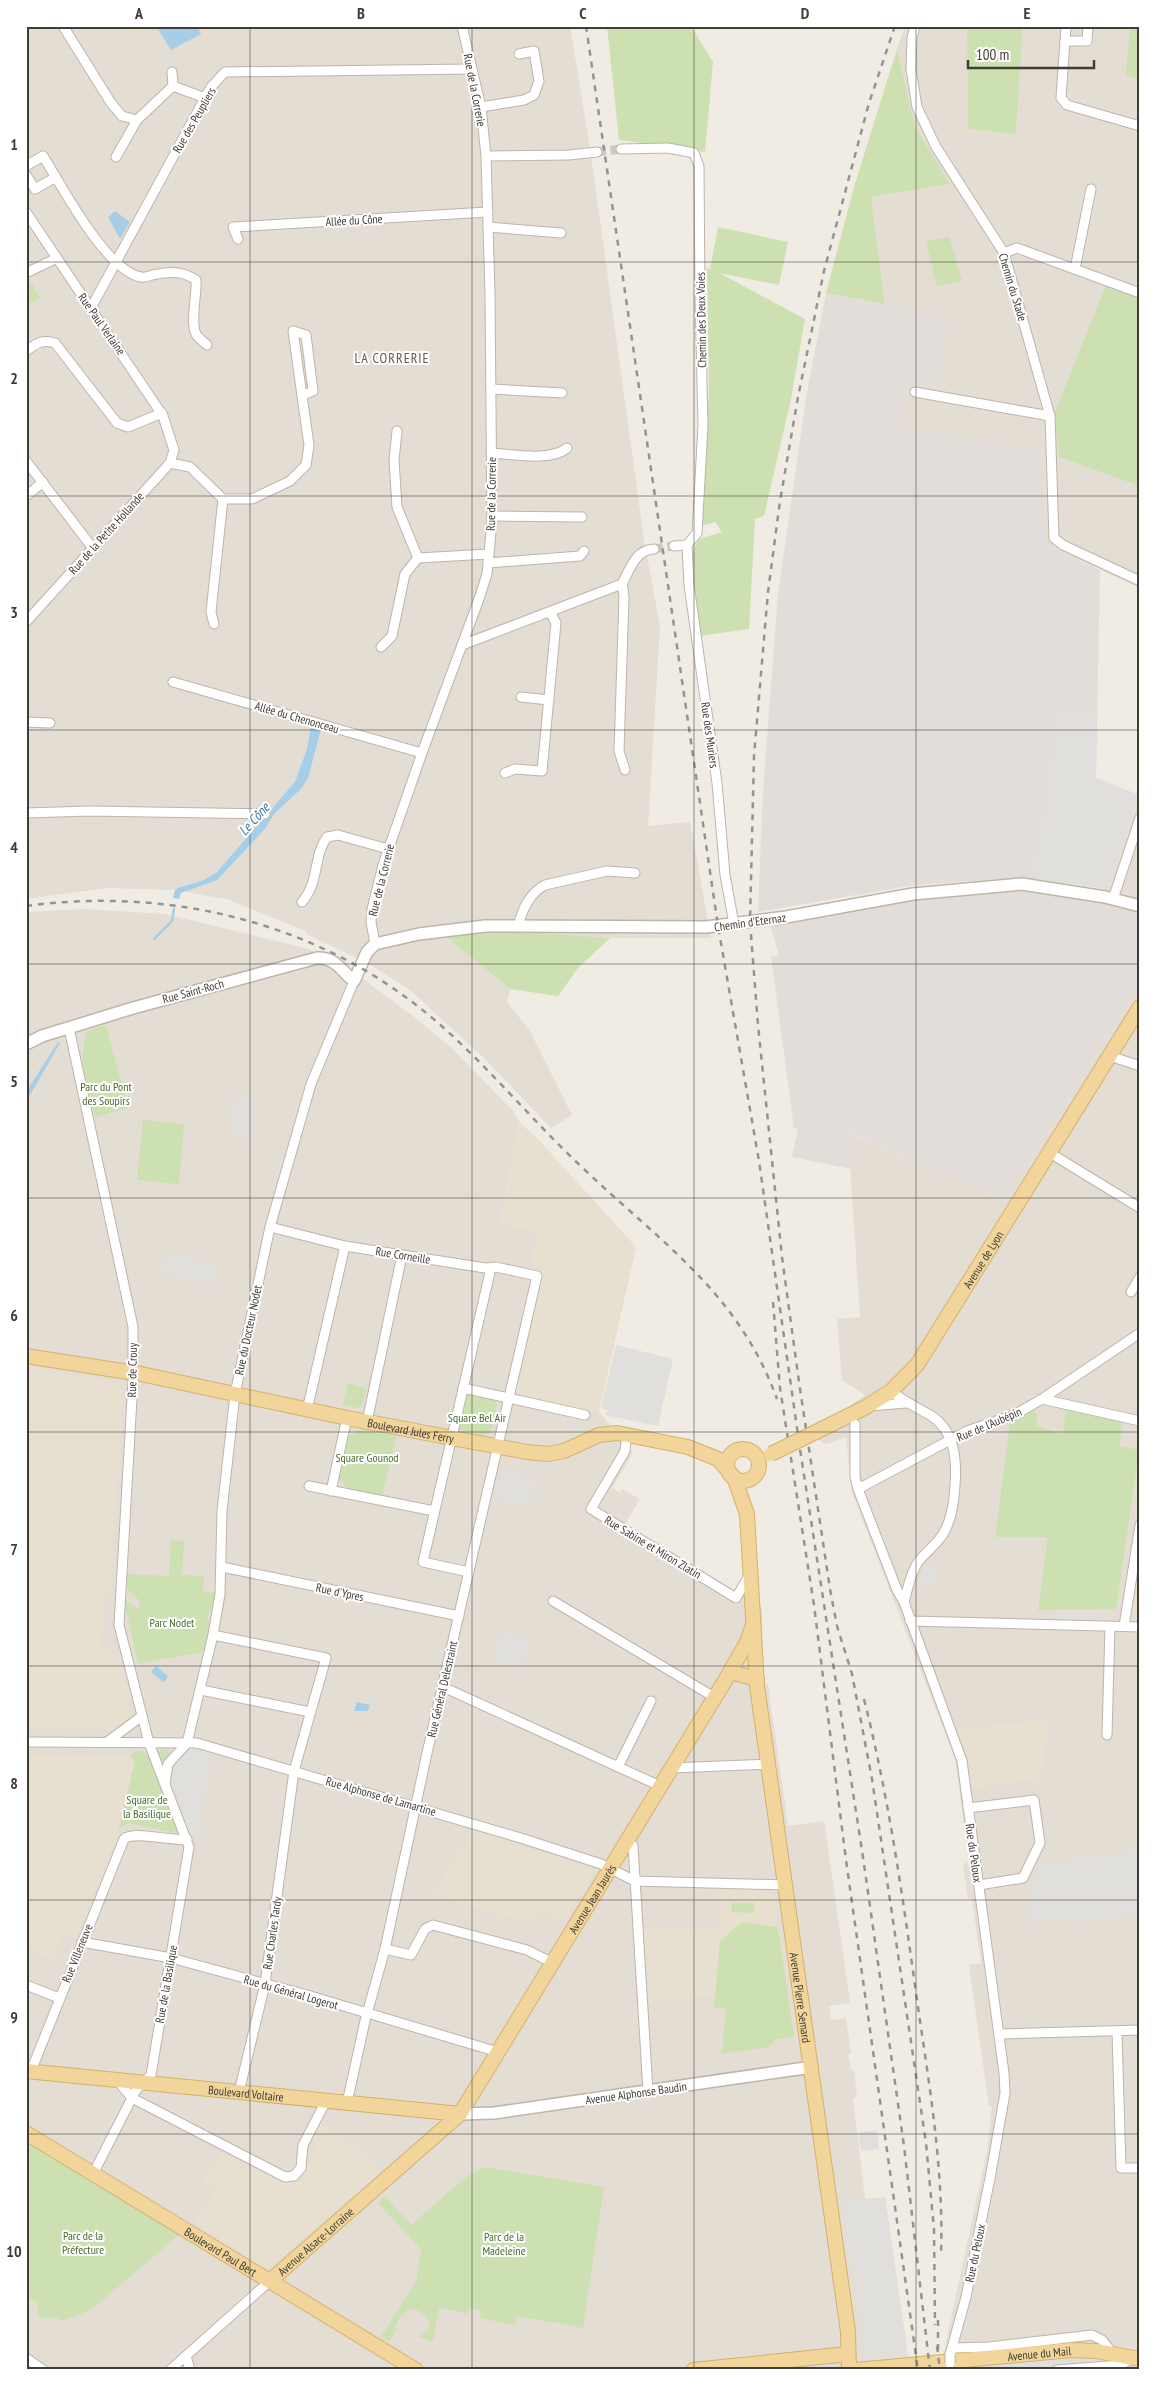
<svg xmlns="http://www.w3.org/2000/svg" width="1166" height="2396" viewBox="0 0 1166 2396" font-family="'PT Sans Narrow',sans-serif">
<rect width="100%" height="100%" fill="#f0ece4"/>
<g fill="#e3ddd3">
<polygon points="26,26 570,26 590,148 644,540 660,626 648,826 690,822 711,938 610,938 532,932 445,936 510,989 507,1002 530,1031 572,1115 551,1128 483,1057 410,990 369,964 306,934 306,931 227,899 174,890 108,888 26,899"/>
<polygon points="905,26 967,26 968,129 1016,133 1023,26 1140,26 1140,588 1045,544 1046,452 899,426 908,380 939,386 922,310 885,304 871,197 950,184 915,126 897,49"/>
<polygon points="1140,795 1140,912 1094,900 1102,888 1110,884"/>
<polygon points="85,909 165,914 309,949 359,976 413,1016 451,1047 513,1111 520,1123 500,1223 538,1231 532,1263 545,1266 516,1394 599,1412 633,1453 612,1488 620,1493 622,1489 640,1499 625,1524 762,1607 763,1680 768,1685 788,1826 824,1821 850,2003 829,2006 831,2020 846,2018 851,2054 848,2055 849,2059 851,2071 854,2070 857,2097 853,2098 865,2199 885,2197 908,2356 912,2358 913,2370 26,2370 26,912"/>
<polygon points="1140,984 1140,2370 944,2370 943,2356 987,2151 992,2106 989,2106 969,1965 981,1963 972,1899 968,1898 963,1865 969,1861 955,1759 852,1493 846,1437 827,1444 823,1443 819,1440 816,1422 841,1412 865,1395 842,1380 837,1319 860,1317 848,1133 1007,1201"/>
</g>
<g fill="#e2ddd9">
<polygon points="826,293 922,310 948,320 939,386 908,380 899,426 1046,452 1045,544 1100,570 1096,778 1139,795 1110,884 1102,888 1028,878 955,882 909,886 758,912 763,791 778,594 806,398"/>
<polygon points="1022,891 1094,900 1140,912 1140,984 1007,1201 849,1133 851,1169 792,1157 798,1129 794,1128 771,956 779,955 770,925 908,899"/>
</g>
<g fill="#e7dfcf">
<polygon points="520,1123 536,1137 636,1247 599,1412 516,1394 544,1267 532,1263 538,1231 500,1224"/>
<polygon points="26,1366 118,1383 124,1390 111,1587 105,1588 101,1645 123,1665 131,1714 116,1730 26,1730"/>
<polygon points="1140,1563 1140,1615 1130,1614"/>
<polygon points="1049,1720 1041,1778 972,1788 967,1754 957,1729"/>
<polygon points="26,1755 130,1755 135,1761 117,1837 76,1939 61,1933 53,1959 26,1948"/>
<polygon points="473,1831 593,1867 595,1872 564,1922 537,1909 532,1924 431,1894 460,1854"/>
<polygon points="722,1888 767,1889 773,1895 778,1927 742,1922 720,1941 715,1995 647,2004 642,1928 720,1930"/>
<polygon points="321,2121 382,2171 271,2266 266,2268 193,2224 217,2188 202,2181 224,2150 281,2181 293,2181 305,2172 308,2151 314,2151 315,2143 312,2139"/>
</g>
<g fill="#cde0b1">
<polygon points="607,26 691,26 713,62 705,152 619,140"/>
<polygon points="967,26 1023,26 1016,134 968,129"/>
<polygon points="1130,26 1140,26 1140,79 1126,75"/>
<polygon points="897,49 915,126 950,184 871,197 885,304 826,293 854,187"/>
<path d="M718,227L788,242L779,285L719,273L805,319L791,399L764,516L755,519L749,629L699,636C695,607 682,565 699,539L722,532L715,522L701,526L709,392L707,268L710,269Z"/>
<polygon points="949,237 962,281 937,286 926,241"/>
<polygon points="32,284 40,298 26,305 26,287"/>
<polygon points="1106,285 1140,298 1140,486 1059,457 1055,412"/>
<polygon points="532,932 610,938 578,968 558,996 510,989 444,935"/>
<path d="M106,1025L128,1108L95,1117C88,1089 77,1060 87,1031Z"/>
<polygon points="143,1120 184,1124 179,1184 137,1180"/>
<polygon points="348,1383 366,1388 362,1405 357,1408 343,1405"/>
<polygon points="468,1394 494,1399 497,1403 491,1432 482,1436 456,1431 464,1395"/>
<polygon points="1066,1408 1123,1419 1119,1446 1139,1450 1116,1609 1038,1610 1048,1537 995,1537 1010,1423 1035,1410 1038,1426 1063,1434"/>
<polygon points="362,1429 396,1436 382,1496 347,1489 339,1478 348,1437"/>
<polygon points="171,1540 184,1541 182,1575 204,1576 203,1592 215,1592 214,1610 209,1611 207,1621 212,1622 207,1651 138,1664 124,1599 139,1610 140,1601 128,1590 125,1574 169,1576"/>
<circle cx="164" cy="1755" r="6"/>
<polygon points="137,1751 143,1751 151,1760 180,1834 128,1823 119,1828 135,1761 130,1755"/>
<polygon points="732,1903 755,1903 754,1913 731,1912"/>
<polygon points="742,1922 778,1927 794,2037 773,2040 774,2044 770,2044 769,2047 722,2054 726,2009 714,2008 720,1941"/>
<polygon points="26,2142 180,2234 91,2310 61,2321 57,2318 38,2317 38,2303 26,2296"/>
<path d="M484,2167L604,2187L583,2328L517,2316L515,2325L480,2318L481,2310L469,2308L466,2316L463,2312L439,2308L433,2342L419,2337C420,2335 422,2335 424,2333C437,2324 424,2309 409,2309L399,2318L395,2328L397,2329L389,2342L381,2337L417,2279L421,2249L378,2203L385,2196L411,2225L466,2177Z"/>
</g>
<g fill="#e1dfdc">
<polygon points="1053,714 1097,715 1096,778 1139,795 1110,884 1102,888 1035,879 1033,867 1045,815 1051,777"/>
<polygon points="238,1091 258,1095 251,1139 230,1136"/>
<polygon points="165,1254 219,1265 215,1285 162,1274"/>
<polygon points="616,1345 673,1359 658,1426 605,1415 607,1410 601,1408"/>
<polygon points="511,1470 533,1482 533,1491 528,1503 520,1505 495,1499 500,1476"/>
<polygon points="925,1565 934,1569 934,1587 924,1587 920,1576"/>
<polygon points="1053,1613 1093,1613 1097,1619 1055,1620 1050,1616"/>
<polygon points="500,1633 530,1639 522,1667 492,1662"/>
<polygon points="193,1747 213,1752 195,1836 190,1835 168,1778 169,1769 184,1750"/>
<polygon points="1140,1850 1140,1914 1068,1924 1066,1918 1026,1923 1039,1865"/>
<polygon points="877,2130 879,2149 861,2151 858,2133"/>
<polygon points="885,2197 908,2357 866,2360 843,2203"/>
<polygon points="1058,2358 1070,2359 1071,2364 997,2370 997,2363"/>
</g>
<g fill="#a6cfe7">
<polygon points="156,26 197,26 201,34 171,50"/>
<polygon points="115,211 130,222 120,239 108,217"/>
<polygon points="311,726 321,729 308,778 301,789 275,813 264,830 217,880 181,893 179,899 173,898 175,890 178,888 204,880 217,872 295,782 307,749"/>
<polygon points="58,1042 60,1043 26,1102 26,1092"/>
<polygon points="156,1666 168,1676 166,1680 163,1682 151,1672"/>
<polygon points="357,1702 370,1705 368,1711 354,1711"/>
</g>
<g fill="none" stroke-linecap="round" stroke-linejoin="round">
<polyline stroke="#a6cfe7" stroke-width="2.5" points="154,939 172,921 174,909"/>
<g stroke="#cdc9c1" stroke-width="9" stroke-dasharray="9 4.5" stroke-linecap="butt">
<polyline points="597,152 621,149"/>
<polyline points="654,549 674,546"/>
</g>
<g stroke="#bdb5ab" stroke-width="11">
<g id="minor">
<polyline points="63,26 111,103 122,116 137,120 173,86 205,98"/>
<polyline points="915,26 912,38 911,69 917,107 936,147 1004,253 1050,416 1054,538 1063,545 1140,581"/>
<polyline points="1066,26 1061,98 1067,105 1140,126"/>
<polyline points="1065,41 1087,41 1088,26"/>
<polyline points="172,72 173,86"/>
<polyline points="481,107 524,100 534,95 539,81 534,51 519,54"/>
<polyline points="621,149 668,148 694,153 699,166 700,296 703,425 697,533 687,545 674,546"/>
<polyline points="486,156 569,155 597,152"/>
<polyline points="116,157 137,120"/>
<path d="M26,166L43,156C62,186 106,271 141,277C144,278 149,276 152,275C169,272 181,270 196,280C197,295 190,322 196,334C198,338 204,342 207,345"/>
<polyline points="26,175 35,189 56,177"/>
<polyline points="26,212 163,416 174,450 170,463 26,622"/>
<polyline points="488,227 561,233"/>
<polyline points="238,239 233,227 488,212"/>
<polyline points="1004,253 1017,248 1140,293"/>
<polyline points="1075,269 1091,189"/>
<polyline points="26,273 57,258"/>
<polyline points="91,308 211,87 225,72 472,69"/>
<path d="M26,351C37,343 42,339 55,343L117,423L128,427L162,413"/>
<polyline points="491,389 562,393"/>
<polyline points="915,392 1050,416"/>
<polyline points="397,431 394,460 397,507 418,558 489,554"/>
<path d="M491,453C512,454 551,462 567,448"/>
<polyline points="26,461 92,547"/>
<polyline points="170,463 190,467 223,499 252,499 290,481 306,465 309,445 302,396 313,391 306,335 293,331 302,396"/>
<polyline points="26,496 43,482"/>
<polyline points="492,516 582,517"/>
<polyline points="687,545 689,585 717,783 725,875 734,924"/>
<polyline points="488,563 580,556 584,551"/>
<polyline points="622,584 624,596 619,751 625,770"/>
<polyline points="214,624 211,612 223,499"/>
<path d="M462,645L622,584C630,569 635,550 654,549"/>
<polyline points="381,647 392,636 405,574 418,558"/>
<polyline points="173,682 422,753"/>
<polyline points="521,697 549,700"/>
<polyline points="26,722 50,723"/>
<polyline points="505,773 515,769 542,771 556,623 550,612"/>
<polyline points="26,813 89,811 265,814"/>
<polyline points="1113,899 1140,818"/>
<path d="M302,902C320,881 313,856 327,837L338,835L388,849"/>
<path d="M519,924C522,909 531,892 545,885L607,871L635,873"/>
<polyline points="375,944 371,922 372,909 383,865 422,753 479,599 487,574 492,522 490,294 486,156 481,107 462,26"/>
<polyline points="69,1028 133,1327 133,1381 119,1625 149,1743 189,1847 151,2075 136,2090 93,2174"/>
<polyline points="1110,1056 1140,1066"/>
<polyline points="1050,1153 1140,1208"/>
<polyline points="270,1227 345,1246 485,1268 496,1267 537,1276 427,1753 385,1949 365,2021 347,2103"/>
<polyline points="1131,1292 1140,1277"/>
<polyline points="463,1388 585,1415"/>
<path d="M891,1391C903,1401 916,1407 930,1415C955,1430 957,1460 955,1486C954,1502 952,1520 943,1534C936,1545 926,1552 918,1562C910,1574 908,1588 904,1602L962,1761L1004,2073L1005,2093L991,2173L966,2297L950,2355"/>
<polyline points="1042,1399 1140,1421"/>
<polyline points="869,1406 906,1403"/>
<polyline points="307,1410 345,1246"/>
<polyline points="367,1422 402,1255"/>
<polyline points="855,1424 855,1477 858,1489 897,1590 904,1602"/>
<polyline points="627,1435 625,1451 591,1509 736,1598 750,1574"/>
<polyline points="309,1486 434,1511"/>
<polyline points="858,1489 967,1431 1014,1415 1042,1399 1140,1333"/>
<polyline points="331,1491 347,1418"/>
<polyline points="222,1567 459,1616"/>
<polyline points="469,1572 423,1562 491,1268"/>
<polyline points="553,1601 714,1697"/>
<polyline points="910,1621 1140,1627"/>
<polyline points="1124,1626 1140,1525"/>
<polyline points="213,1635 326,1658 294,1771 265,1984 239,2092"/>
<polyline points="443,1687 660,1786"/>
<polyline points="201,1690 310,1712"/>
<polyline points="1107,1735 1110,1626"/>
<polyline points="26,1742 197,1743 524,1839 601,1864 635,1881 786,1885"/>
<polyline points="107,1742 142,1716"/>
<polyline points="618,1767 651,1701"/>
<polyline points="672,1768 769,1764"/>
<polyline points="165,1783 168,1764 187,1743 213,1635 220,1594 222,1511 235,1394 270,1227 311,1084 354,981"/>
<polyline points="968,1808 1034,1800 1040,1843 1023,1878 979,1885"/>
<polyline points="627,1839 633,1846 648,2091"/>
<polyline points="82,1942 171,1958 307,1995 498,2052"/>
<polyline points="385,1949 411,1955 425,1929 433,1925 527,1950 553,1963"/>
<polyline points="26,1985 59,1998"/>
<polyline points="1117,2031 1121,2168 1140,2168"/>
<polyline points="1000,2034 1140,2030"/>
<path d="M31,2071L124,1839C134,1830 171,1842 187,1839"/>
<polyline points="116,2079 132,2098 285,2177 294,2176 301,2168 303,2145 326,2101"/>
<polyline points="952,2348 989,2347 1092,2335 1102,2340 1113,2354"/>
<polyline points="186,2356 190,2370"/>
<polyline points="26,2358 43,2370"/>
<polyline points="170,2370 271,2280"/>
<polyline points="1057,2370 1121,2365 1132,2358"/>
</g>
</g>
<g stroke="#bdb5ab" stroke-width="14">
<g id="tertiary">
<path d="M26,1044L42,1036L133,1008L317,958C336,957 341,971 354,981L367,952L375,944L419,934L485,926L706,927L786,917L913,894L1022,884L1105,897L1140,906"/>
<polyline points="460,2114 494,2113 812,2067"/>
</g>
</g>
<g stroke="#d5b06d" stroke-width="16">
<g id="primary">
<path id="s1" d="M26,1356L141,1374L347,1418L527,1452L548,1454L564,1451L599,1435L617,1433L688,1447L718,1459L731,1474"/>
<path id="s2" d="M822,1429L866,1407L891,1391L917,1365L1140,1007"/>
<circle cx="743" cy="1465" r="16"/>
<path id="s3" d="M734,1477L747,1514L757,1686L848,2332L849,2370"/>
<polyline points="734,1673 757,1679"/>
<path id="s4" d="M26,2071L460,2114"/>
<path id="s5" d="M26,2133L416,2370"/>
<path id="s6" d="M271,2280L460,2114L723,1684L747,1642L752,1628"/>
<polyline points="693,2370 848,2354"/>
<path id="s7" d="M856,2370L1071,2350L1096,2351L1140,2359"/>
</g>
</g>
<use href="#minor" stroke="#fff" stroke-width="9"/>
<use href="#tertiary" stroke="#fff" stroke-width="11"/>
<use href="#primary" stroke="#f2d59b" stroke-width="14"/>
<g stroke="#939393" stroke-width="2.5" stroke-dasharray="6 6" stroke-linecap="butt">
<polyline points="586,26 718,926 759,1161 800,1449 863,1857 904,2146 930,2370"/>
<polyline points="895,26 869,103 824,271 798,397 780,501 768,592 754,756 750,922 758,1025 782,1257 799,1382 830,1589 837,1626 852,1674 872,1779 926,2143 934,2229 935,2325"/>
<path d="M26,906C173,886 324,924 437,1022C490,1068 534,1123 586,1171C663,1244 739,1294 777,1399"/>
<polyline points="773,1302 780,1388 814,1605 846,1860 918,2370"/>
<path d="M864,1699C889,1798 903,1899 917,2000C929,2084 944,2169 941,2255"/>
<polyline points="938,2320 938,2352"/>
<polyline points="937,2346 940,2370"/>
</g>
<g stroke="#bdb5ab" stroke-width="11" stroke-linecap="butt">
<polyline id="minor-bridge" points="950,2355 950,2363"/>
</g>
<g stroke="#d5b06d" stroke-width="16" stroke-linecap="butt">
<polyline id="primary-bridge" points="771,1454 822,1429"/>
</g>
<use href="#minor-bridge" stroke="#fff" stroke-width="9"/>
<use href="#primary-bridge" stroke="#f2d59b" stroke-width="14"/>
</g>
<path fill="none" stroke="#413c35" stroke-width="1" stroke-opacity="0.55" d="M250,26V2370M472,26V2370M694,26V2370M916,26V2370M26,262H1140M26,496H1140M26,730H1140M26,964H1140M26,1198H1140M26,1432H1140M26,1666H1140M26,1900H1140M26,2134H1140"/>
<g text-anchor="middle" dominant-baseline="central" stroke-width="4" stroke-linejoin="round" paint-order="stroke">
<g font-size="12" fill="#413c35" stroke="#fff">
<text transform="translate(475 90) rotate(79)">Rue de la Correrie</text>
<text transform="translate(194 120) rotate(-60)">Rue des Peupliers</text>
<text transform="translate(354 220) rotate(-3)">Allée du Cône</text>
<text transform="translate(1013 287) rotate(73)">Chemin du Stade</text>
<text transform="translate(701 320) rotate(-91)">Chemin des Deux Voies</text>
<text transform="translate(102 324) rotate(55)">Rue Paul Verlaine</text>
<text transform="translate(491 494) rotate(-89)">Rue de la Correrie</text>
<text transform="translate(106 533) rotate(-48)">Rue de la Petite Hollande</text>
<text transform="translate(297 717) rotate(16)">Allée du Chenonceau</text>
<text transform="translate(710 735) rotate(82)">Rue des Muriers</text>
<text transform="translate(381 880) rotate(-76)">Rue de la Correrie</text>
<text transform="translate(750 922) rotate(-8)">Chemin d'Eternaz</text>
<text transform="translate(193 991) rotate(-15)">Rue Saint-Roch</text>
<text transform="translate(403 1255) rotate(9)">Rue Corneille</text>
<text stroke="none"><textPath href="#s2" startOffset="240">Avenue de Lyon</textPath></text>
<text transform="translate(248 1330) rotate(-78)">Rue du Docteur Nodet</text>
<text transform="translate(132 1370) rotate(-89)">Rue de Crouy</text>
<text transform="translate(989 1424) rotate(-23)">Rue de l'Aubépin</text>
<text stroke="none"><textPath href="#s1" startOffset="392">Boulevard Jules Ferry</textPath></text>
<text transform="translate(653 1547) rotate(31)">Rue Sabine et Miron Zlatin</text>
<text transform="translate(340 1592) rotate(12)">Rue d'Ypres</text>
<text transform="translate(442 1689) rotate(-77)">Rue Général Delestraint</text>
<text transform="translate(381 1796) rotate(16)">Rue Alphonse de Lamartine</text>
<text transform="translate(974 1853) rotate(82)">Rue du Peloux</text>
<text stroke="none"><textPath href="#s6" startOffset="504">Avenue Jean Jaurès</textPath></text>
<text transform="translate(272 1933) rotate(-82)">Rue Charles Tardy</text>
<text transform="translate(77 1953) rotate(-68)">Rue Villeneuve</text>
<text transform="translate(166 1984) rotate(-80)">Rue de la Basilique</text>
<text transform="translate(291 1992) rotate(16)">Rue du Général Logerot</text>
<text stroke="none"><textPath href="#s3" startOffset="526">Avenue Pierre Semard</textPath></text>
<text stroke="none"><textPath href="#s4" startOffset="221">Boulevard Voltaire</textPath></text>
<text transform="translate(636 2093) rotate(-8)">Avenue Alphonse Baudin</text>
<text stroke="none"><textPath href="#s6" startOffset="59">Avenue Alsace-Lorraine</textPath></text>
<text stroke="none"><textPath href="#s5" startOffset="228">Boulevard Paul Bert</textPath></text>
<text transform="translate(975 2253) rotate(-78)">Rue du Peloux</text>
<text stroke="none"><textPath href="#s7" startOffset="184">Avenue du Mail</textPath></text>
</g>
<g font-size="12" fill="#496b2f" stroke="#fff">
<text x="106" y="1086">Parc du Pont<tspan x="106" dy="14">des Soupirs</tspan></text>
<text x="477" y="1417">Square Bel Air</text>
<text x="367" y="1457">Square Gounod</text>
<text x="172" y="1622">Parc Nodet</text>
<text x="147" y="1799">Square de<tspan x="147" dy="14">la Basilique</tspan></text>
<text x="83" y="2235">Parc de la<tspan x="83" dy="14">Préfecture</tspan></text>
<text x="504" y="2236">Parc de la<tspan x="504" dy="14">Madeleine</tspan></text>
</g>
<g font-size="14" letter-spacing="1" fill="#63594d" stroke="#fff">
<text x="392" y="358">LA CORRERIE</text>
</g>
<g font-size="14" font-style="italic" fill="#3b7aa0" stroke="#fff">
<text transform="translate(254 819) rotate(-48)">Le Cône</text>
</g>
</g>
<rect width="1166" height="2396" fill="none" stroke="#ffffff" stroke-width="55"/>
<path d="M968 60v8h126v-8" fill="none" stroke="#413c35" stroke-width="2.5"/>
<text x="976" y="60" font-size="15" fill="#413c35" stroke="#ffffff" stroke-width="4" paint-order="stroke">100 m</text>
<rect x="28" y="28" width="1110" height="2340" fill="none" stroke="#413c35" stroke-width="2"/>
<g font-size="16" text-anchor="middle" font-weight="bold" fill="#413c35">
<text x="139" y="19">A</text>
<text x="361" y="19">B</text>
<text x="583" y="19">C</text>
<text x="805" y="19">D</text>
<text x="1027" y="19">E</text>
<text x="14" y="150">1</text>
<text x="14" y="384">2</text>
<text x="14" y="618">3</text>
<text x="14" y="853">4</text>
<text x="14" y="1087">5</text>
<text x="14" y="1321">6</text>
<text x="14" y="1555">7</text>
<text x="14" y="1789">8</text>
<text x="14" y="2023">9</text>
<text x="14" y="2257">10</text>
</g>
</svg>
